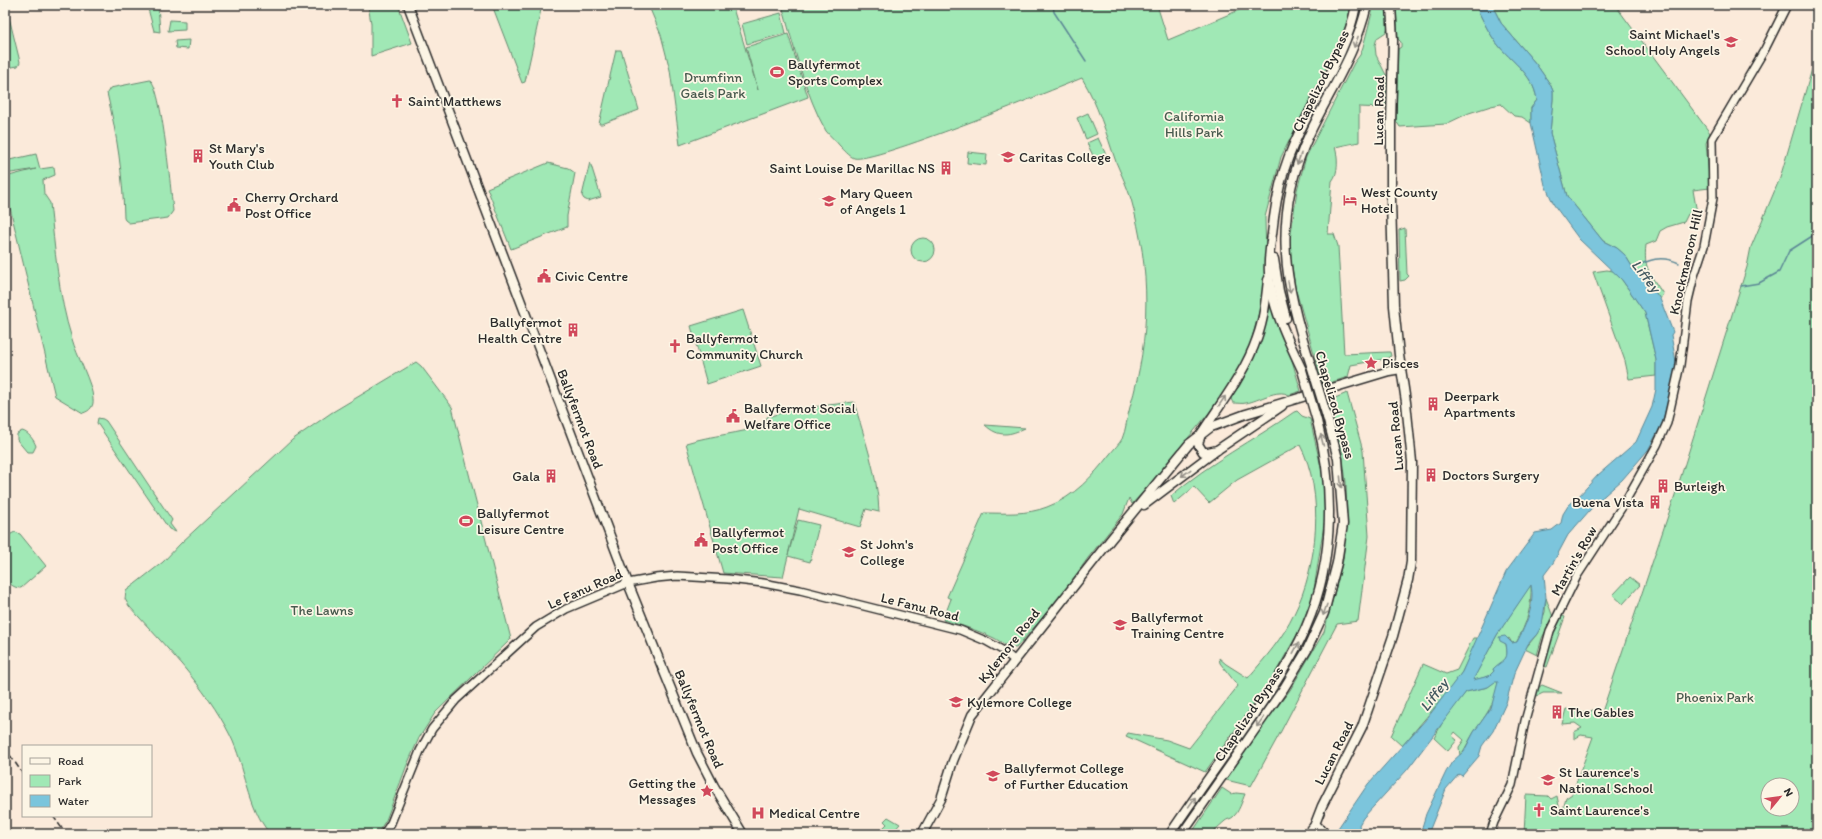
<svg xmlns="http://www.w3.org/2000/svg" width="1822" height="839" viewBox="0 0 1822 839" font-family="Itim,sans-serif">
<rect width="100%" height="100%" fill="#fbeada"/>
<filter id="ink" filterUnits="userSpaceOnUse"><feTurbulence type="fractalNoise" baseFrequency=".025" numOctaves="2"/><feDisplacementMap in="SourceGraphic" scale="8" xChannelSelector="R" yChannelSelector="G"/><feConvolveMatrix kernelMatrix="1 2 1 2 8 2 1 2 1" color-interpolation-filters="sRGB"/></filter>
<g filter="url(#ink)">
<g fill="#a0e8b5" stroke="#668a70" fill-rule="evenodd">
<polygon points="5,5 6,5 20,62 18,66 6,68 5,67"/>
<polygon points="147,5 158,5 160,32 154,31"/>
<polygon points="368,5 398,5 412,43 371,56 371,23"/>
<polygon points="492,5 542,5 525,82 522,83"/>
<polygon points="650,5 732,5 758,90 746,47 788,34 808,97 680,145 670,70 661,35 650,9"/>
<path d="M782,5H1157L1168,40L1251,5H1352L1343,34L1281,157L1265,217L1266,266L1263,298L1250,345L1240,368L1219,401L1143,492L1132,504L1129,498L1123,514L1088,558L1058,600L1016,648C1007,648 1002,642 994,638C977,630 960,625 943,620L951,599L947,597L984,513C1005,513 1027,515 1047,507C1074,497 1093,476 1110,454C1114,449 1119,444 1122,439C1126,430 1127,417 1130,407C1151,336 1151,270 1131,199C1127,186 1121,174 1116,162C1106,133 1098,105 1082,78C1052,90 872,164 854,158C849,156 844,150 840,146C836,141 830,136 826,131C806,96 793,44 782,5Z"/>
<path d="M1374,5H1389L1388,27L1386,32L1377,38L1375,45L1376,55L1387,77L1385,108L1359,107V142L1335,147C1338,157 1339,173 1332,181L1328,234H1334L1338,246L1344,354L1388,352H1390L1391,356L1385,359L1351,365L1348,377L1323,385L1295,287L1291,261L1290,240L1297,190L1306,157L1354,63L1360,55L1363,47Z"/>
<path d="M1396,5H1475C1481,16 1486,28 1493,38C1508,61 1533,71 1537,100L1531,108V123L1522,117L1514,116L1501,104L1491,106L1469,113L1446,124L1400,127L1396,121L1398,49L1401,47V42L1398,39Z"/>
<path d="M1492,5H1615L1710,133L1706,143L1710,188L1693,190L1697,213L1688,214L1684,222L1667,227L1660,231L1656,241L1646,245C1643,269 1651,275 1663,294L1660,299L1645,278L1633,268L1625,255L1617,248L1603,241L1567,196L1550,133L1553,99V91L1550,84L1536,64L1501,23Z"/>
<polygon points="781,13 786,33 747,44 742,24"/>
<polygon points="170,20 185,21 185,30 168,31"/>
<polygon points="189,40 188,49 176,48 175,41"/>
<polygon points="616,50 621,50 639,110 602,124 599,124"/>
<path d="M1817,52V834H1524L1526,795L1548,796L1551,799L1557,796L1560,811L1563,810L1566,798L1572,794L1593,737L1581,735L1574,739V732L1582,728L1575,723L1562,724L1566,709L1589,713L1592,710L1602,712L1676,492L1747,267L1751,247L1780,178ZM1768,785H1792V809H1768Z"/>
<path d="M150,80C162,87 171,192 173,211L168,218L129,223L125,220L124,218C123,175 117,135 107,93L110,88Z"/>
<polygon points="1088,113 1097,134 1086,139 1077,118"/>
<polygon points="1098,138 1108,159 1097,164 1087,143"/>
<polygon points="968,152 987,154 986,165 967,163"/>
<path d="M36,154L40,169L54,167L55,175L43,180L44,194L50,203C55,249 58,295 72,339C76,354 93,385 93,399C94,406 90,411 83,413L55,396L5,187V177L36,169L5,174V161Z"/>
<polygon points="590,162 601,197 588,201 584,199 582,196"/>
<polygon points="548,163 568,168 575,173 567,216 567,227 511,249 487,188"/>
<polygon points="1405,228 1407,274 1409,276 1405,280 1400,281 1399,230"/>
<circle cx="923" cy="250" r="12"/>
<polygon points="1607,270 1613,271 1622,280 1645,313 1656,360 1656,376 1629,379 1625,361 1593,272"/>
<path d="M1271,303H1275L1301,391L1289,395C1277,388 1259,401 1246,403C1242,404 1238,403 1233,403L1231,399L1233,393L1239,387L1253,359L1260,340Z"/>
<polygon points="743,310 761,366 707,384 691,326"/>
<path d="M416,362L421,366L452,407L511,639L435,713L419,738L407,765L386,820L377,834H270C247,806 246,767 230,735C206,687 165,646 129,606L125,599L126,591L163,562L181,543L292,440L331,413Z"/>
<polygon points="1347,393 1363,451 1369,536 1358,621 1337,624 1279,735 1251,786 1226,780 1267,720 1290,690 1324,632 1343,560 1347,520 1346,482 1342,451 1328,401"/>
<path d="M854,402C864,437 878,475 879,512L866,509L860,527L799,509L788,555L798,520L819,525L810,562L788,556L783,577L723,573L686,443C712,435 739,434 766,425L767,417L795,409Z"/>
<path d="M1297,411L1302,416L1310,419L1323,476L1325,517L1313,596L1298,633L1273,677L1205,772L1126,736L1128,733L1167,740L1189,748L1238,686L1220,663L1219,658L1226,664L1248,678C1265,658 1283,638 1294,614C1318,566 1325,492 1300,445L1237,480L1209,503L1194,487L1174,504L1171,496C1210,462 1253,441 1294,412Z"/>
<polygon points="98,418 103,419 106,421 172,520 170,524 176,532 169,529 97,423"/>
<path d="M985,425L1025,428C1010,435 999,438 985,425Z"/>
<path d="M22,431C28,432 34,440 36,446L33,452H27L17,440V434Z"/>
<path d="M15,532L20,534L46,566L21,588C13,588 10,584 5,578V537Z"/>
<polygon points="1630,577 1640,585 1623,604 1613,595"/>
<path d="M1531,584C1532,607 1527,623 1516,643H1512L1509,638L1503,642C1507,644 1506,646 1507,651C1509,661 1499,663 1493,669L1494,671L1489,676L1472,681L1497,635Z"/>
<polygon points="1546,598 1553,617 1542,638 1537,655 1525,649 1537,634 1545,612"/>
<polygon points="1561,615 1565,617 1547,667 1543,666 1550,639"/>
<polygon points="1473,638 1478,638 1462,672 1452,687 1402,746 1391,736 1423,664 1446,674 1457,670"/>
<path d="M1495,681L1498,682C1496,703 1486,715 1474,732C1469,740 1466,748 1460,756L1459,747L1464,740L1455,732L1452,736L1457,740L1448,751L1434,738L1446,716L1466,692L1488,687Z"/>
<polygon points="1542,685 1562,693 1543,693 1535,697 1536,689"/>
<path d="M1222,788L1231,794L1236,793L1245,794C1242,801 1239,812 1233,817C1231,819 1227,819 1225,821C1209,835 1213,834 1191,834Z"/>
<polygon points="888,817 900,824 891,834 887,834 882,829 887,824 884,821"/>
</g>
<path fill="#7bc5dc" stroke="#5b8795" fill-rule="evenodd" d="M1475,5H1492L1501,23L1536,64L1550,84L1553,91V99L1550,133L1567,196L1603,241L1617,248L1625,255L1633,268L1645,278L1660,299L1673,332L1671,335L1676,362L1675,373L1662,424L1648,450L1622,480L1597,502L1568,535L1553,563L1544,575L1546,598L1542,625L1537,634L1528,644L1514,674L1506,703L1493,731L1482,746L1479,756L1462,776L1459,774L1446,789L1428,834H1420L1426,814L1446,772L1452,762L1464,751L1474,732L1491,708L1498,682H1495L1488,687L1466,692L1407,770L1363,818L1359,825L1361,834H1334L1368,784L1428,717L1462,672L1506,572L1535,533L1552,530L1561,523L1563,514L1568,506L1578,497L1598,475L1636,442L1652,407L1656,389V360L1645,313L1622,280L1579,239L1554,205L1545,185L1531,123V108L1537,100C1533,71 1508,61 1493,38C1486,28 1481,16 1475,5ZM1531,585C1535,605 1526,625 1517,642L1512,643L1505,636L1499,637L1500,641L1506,644C1509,662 1504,658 1493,669L1494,671L1489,676L1473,680L1497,635Z"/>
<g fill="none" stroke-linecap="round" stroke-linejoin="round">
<g stroke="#5b8795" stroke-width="1.5">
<polyline points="1053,5 1054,12 1086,61"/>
<path d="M1632,269C1649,259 1661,255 1679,263"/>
<polyline points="1741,286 1759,283 1779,272 1789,251 1817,233"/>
</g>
<g stroke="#2b2b2b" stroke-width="10">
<g id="tertiary">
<polyline points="384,834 391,823 420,751 432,729 456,700 536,627 566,609 628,583 656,578 677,576 728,579 763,583 800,590 960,630 986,641 1002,650 1014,660"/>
<polyline points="1307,834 1315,824"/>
<polyline points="1490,834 1494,822 1512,785 1525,721 1550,631 1577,576 1622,507 1657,445 1667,423 1680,365 1688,301 1694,276 1704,246 1713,198 1712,139 1765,49 1787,5"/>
</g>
</g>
<g stroke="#2b2b2b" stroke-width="11">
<g id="secondary">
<polyline points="408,5 628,583 697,753 714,786 743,834"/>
<polyline points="1274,259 1279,291 1286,318"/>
<path d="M1312,368C1284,285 1271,218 1309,135C1330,90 1356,54 1367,5"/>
<path d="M1302,370C1288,340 1271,306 1269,273C1268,260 1270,247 1272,234C1277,185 1286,156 1309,113C1327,79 1349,44 1356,5"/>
<path d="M1217,450L1208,452H1203L1198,444L1201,434C1221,403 1245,373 1257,338C1264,319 1266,299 1268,280"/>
<polyline points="1144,505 1217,450 1282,406"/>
<polyline points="922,834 941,799 953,761 972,715 1111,539 1189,444 1211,427 1246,414 1389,371 1401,369"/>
<path d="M1170,834C1192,801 1215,769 1238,737C1260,705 1283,675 1300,640C1334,572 1336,493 1317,421"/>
<polyline points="1182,834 1284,688 1307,650 1324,613 1337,563 1343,524 1338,459 1327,417"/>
<polyline points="1326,834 1315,824 1322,806 1362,727 1393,636 1408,580 1411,562 1412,462 1406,402 1399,355 1394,306 1391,201 1391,124 1393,41 1391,5"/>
</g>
</g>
<use href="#tertiary" stroke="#fcf5e5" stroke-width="7"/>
<use href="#secondary" stroke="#fcf5e5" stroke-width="8"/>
<g stroke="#2b2b2b" stroke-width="1.5" stroke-dasharray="6 3" stroke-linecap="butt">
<polyline points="5,748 23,774"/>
<polyline points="53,816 66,834"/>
</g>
<g stroke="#2b2b2b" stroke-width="11" stroke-linecap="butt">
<g id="secondary-bridge">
<polyline points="1312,368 1327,417"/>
<polyline points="1302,370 1317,421"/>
</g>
</g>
<use href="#secondary-bridge" stroke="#fcf5e5" stroke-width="8"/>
</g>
<defs><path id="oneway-shaft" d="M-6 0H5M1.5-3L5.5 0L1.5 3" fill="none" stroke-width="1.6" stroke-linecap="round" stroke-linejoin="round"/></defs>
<g stroke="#949088">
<use href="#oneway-shaft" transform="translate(1356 42) rotate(111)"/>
<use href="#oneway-shaft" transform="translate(1299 159) rotate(110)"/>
<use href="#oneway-shaft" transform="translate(1289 287) rotate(81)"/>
<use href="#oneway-shaft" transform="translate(1222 401) rotate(-56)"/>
<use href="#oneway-shaft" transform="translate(1322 440) rotate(-104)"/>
<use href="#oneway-shaft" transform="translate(1186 473) rotate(143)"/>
<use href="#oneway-shaft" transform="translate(1341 482) rotate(84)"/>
<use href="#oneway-shaft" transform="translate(1325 610) rotate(109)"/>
<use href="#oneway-shaft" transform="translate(1296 648) rotate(-62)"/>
<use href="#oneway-shaft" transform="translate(1260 722) rotate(125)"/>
<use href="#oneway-shaft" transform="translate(1192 802) rotate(-55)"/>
</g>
</g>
<defs>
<g id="school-bare" transform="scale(1.08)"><path d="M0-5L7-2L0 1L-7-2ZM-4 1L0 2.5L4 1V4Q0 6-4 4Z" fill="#d1495b" stroke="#fcf5e5" stroke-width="2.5" paint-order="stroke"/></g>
<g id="stadium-bare" transform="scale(1.08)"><path d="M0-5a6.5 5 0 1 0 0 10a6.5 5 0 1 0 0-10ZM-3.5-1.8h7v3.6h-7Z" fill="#d1495b" stroke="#fcf5e5" stroke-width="2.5" paint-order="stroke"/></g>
<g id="church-bare" transform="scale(1.08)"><path d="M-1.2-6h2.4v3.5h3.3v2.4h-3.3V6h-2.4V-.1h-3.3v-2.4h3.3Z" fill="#d1495b" stroke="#fcf5e5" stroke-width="2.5" paint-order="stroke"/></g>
<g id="building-bare" transform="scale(1.08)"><path d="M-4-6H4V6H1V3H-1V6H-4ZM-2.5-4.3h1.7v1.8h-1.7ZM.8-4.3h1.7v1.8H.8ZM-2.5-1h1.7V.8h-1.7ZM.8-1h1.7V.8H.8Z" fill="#d1495b" stroke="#fcf5e5" stroke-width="2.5" paint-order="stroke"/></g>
<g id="hotel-bare" transform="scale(1.08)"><path d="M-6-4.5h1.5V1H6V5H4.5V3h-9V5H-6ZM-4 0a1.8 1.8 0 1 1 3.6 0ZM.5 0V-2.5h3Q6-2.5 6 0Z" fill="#d1495b" stroke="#fcf5e5" stroke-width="2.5" paint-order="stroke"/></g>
<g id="civic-bare" transform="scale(1.08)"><path d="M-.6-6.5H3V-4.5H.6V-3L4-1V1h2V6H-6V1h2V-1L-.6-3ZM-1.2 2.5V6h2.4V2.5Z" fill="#d1495b" stroke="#fcf5e5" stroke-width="2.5" paint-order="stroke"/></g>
<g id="sight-bare" transform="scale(1.08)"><path d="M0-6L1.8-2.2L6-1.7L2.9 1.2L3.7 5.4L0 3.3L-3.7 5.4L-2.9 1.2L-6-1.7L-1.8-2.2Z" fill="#d1495b" stroke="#fcf5e5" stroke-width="2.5" paint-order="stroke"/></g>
<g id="university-bare" transform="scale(1.08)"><path d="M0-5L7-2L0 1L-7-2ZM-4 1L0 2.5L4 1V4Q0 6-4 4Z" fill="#d1495b" stroke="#fcf5e5" stroke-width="2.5" paint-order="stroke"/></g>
<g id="hospital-bare" transform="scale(1.08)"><path d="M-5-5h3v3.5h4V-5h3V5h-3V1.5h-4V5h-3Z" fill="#d1495b" stroke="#fcf5e5" stroke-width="2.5" paint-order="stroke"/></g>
</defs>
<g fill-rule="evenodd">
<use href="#school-bare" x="1731" y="42"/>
<use href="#stadium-bare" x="777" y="72"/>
<use href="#church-bare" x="397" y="101"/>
<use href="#building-bare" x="198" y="156"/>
<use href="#school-bare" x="1008" y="157"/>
<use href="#building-bare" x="946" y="168"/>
<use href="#hotel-bare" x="1350" y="200"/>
<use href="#school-bare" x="829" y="201"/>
<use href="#civic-bare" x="234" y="205"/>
<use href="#civic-bare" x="544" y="276"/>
<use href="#building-bare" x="573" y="330"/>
<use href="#church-bare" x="675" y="346"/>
<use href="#sight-bare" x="1371" y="363"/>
<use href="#building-bare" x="1433" y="404"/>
<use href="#civic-bare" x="733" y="416"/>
<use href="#building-bare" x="1431" y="475"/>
<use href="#building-bare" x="551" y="476"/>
<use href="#building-bare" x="1663" y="486"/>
<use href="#building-bare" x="1655" y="502"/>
<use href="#stadium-bare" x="466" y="521"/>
<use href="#civic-bare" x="701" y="540"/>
<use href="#school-bare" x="849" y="552"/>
<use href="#university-bare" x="1120" y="625"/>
<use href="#university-bare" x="956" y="702"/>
<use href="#building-bare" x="1557" y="712"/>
<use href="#university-bare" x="993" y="776"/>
<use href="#school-bare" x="1548" y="780"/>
<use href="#sight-bare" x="707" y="791"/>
<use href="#church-bare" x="1539" y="810"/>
<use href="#hospital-bare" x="758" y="813"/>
</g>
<g text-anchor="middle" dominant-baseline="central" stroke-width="3.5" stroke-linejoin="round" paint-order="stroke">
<g font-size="14" fill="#2b2b2b" stroke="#fcf5e5" text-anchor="start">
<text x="1720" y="34" text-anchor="end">Saint Michael's<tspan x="1720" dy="16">School Holy Angels</tspan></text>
<text x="788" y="64">Ballyfermot<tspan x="788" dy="16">Sports Complex</tspan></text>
<text x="408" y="101">Saint Matthews</text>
<text x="209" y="148">St Mary's<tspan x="209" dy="16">Youth Club</tspan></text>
<text x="1019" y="157">Caritas College</text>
<text x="935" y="168" text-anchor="end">Saint Louise De Marillac NS</text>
<text x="1361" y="192">West County<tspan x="1361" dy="16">Hotel</tspan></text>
<text x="840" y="193">Mary Queen<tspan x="840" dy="16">of Angels 1</tspan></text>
<text x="245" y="197">Cherry Orchard<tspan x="245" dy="16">Post Office</tspan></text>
<text x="555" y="276">Civic Centre</text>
<text x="562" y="322" text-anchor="end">Ballyfermot<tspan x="562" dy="16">Health Centre</tspan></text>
<text x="686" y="338">Ballyfermot<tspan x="686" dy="16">Community Church</tspan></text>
<text x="1382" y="363">Pisces</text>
<text x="1444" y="396">Deerpark<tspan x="1444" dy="16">Apartments</tspan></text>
<text x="744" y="408">Ballyfermot Social<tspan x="744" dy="16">Welfare Office</tspan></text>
<text x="1442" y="475">Doctors Surgery</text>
<text x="540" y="476" text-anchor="end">Gala</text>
<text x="1674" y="486">Burleigh</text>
<text x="1644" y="502" text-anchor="end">Buena Vista</text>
<text x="477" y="513">Ballyfermot<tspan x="477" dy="16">Leisure Centre</tspan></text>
<text x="712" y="532">Ballyfermot<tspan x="712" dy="16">Post Office</tspan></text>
<text x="860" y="544">St John's<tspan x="860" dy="16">College</tspan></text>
<text x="1131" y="617">Ballyfermot<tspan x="1131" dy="16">Training Centre</tspan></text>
<text x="967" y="702">Kylemore College</text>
<text x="1568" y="712">The Gables</text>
<text x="1004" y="768">Ballyfermot College<tspan x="1004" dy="16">of Further Education</tspan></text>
<text x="1559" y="772">St Laurence's<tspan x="1559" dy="16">National School</tspan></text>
<text x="696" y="783" text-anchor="end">Getting the<tspan x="696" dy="16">Messages</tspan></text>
<text x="1550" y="810">Saint Laurence's</text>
<text x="769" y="813">Medical Centre</text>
</g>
<g font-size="14" fill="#485a4e" stroke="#fcf5e5">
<text x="713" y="77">Drumfinn<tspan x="713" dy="16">Gaels Park</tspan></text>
<text x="1194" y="116">California<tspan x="1194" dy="16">Hills Park</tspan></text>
<text x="322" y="610">The Lawns</text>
<text x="1715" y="697">Phoenix Park</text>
</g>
<g font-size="14" fill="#2b2b2b" stroke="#fcf5e5">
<text transform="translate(1321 81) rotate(-64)">Chapelizod Bypass</text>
<text transform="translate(1379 111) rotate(-89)">Lucan Road</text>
<text transform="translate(1686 262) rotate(-77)">Knockmaroon Hill</text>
<text transform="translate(1335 405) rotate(74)">Chapelizod Bypass</text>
<text transform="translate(580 419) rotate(69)">Ballyfermot Road</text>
<text transform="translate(1396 436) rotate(-95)">Lucan Road</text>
<text transform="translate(1574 561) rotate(-60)">Martin's Row</text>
<text transform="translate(585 589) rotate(-24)">Le Fanu Road</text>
<text transform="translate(920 607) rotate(14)">Le Fanu Road</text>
<text transform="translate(1009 646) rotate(-52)">Kylemore Road</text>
<text transform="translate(1249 714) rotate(-56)">Chapelizod Bypass</text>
<text transform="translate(699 719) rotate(67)">Ballyfermot Road</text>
<text transform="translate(1334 753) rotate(-63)">Lucan Road</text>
</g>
<g font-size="15" font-style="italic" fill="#435960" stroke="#fcf5e5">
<text transform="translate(1646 276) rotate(52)">Liffey</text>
<text transform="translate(1434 695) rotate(-53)">Liffey</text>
</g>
</g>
<rect width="1822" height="839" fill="none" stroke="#fcf5e5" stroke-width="20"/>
<rect x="10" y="10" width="1802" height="819" fill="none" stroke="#2b2b2b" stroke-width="1.5" filter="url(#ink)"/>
<rect x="22" y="745" width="130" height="72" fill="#fcf5e5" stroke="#a8a49b"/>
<rect x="30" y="758" width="20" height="6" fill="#fcf5e5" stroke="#a8a49b"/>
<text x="58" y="765" font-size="12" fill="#2b2b2b">Road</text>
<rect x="30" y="775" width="20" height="12" fill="#a0e8b5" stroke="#a8a49b"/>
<text x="58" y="785" font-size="12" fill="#2b2b2b">Park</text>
<rect x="30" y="795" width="20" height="12" fill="#7bc5dc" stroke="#a8a49b"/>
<text x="58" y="805" font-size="12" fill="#2b2b2b">Water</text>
<g transform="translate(1780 797) rotate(61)"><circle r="19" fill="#fcf5e5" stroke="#a8a49b"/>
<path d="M0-3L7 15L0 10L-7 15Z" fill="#d1495b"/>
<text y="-6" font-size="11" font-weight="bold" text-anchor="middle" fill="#2b2b2b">N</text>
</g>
</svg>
